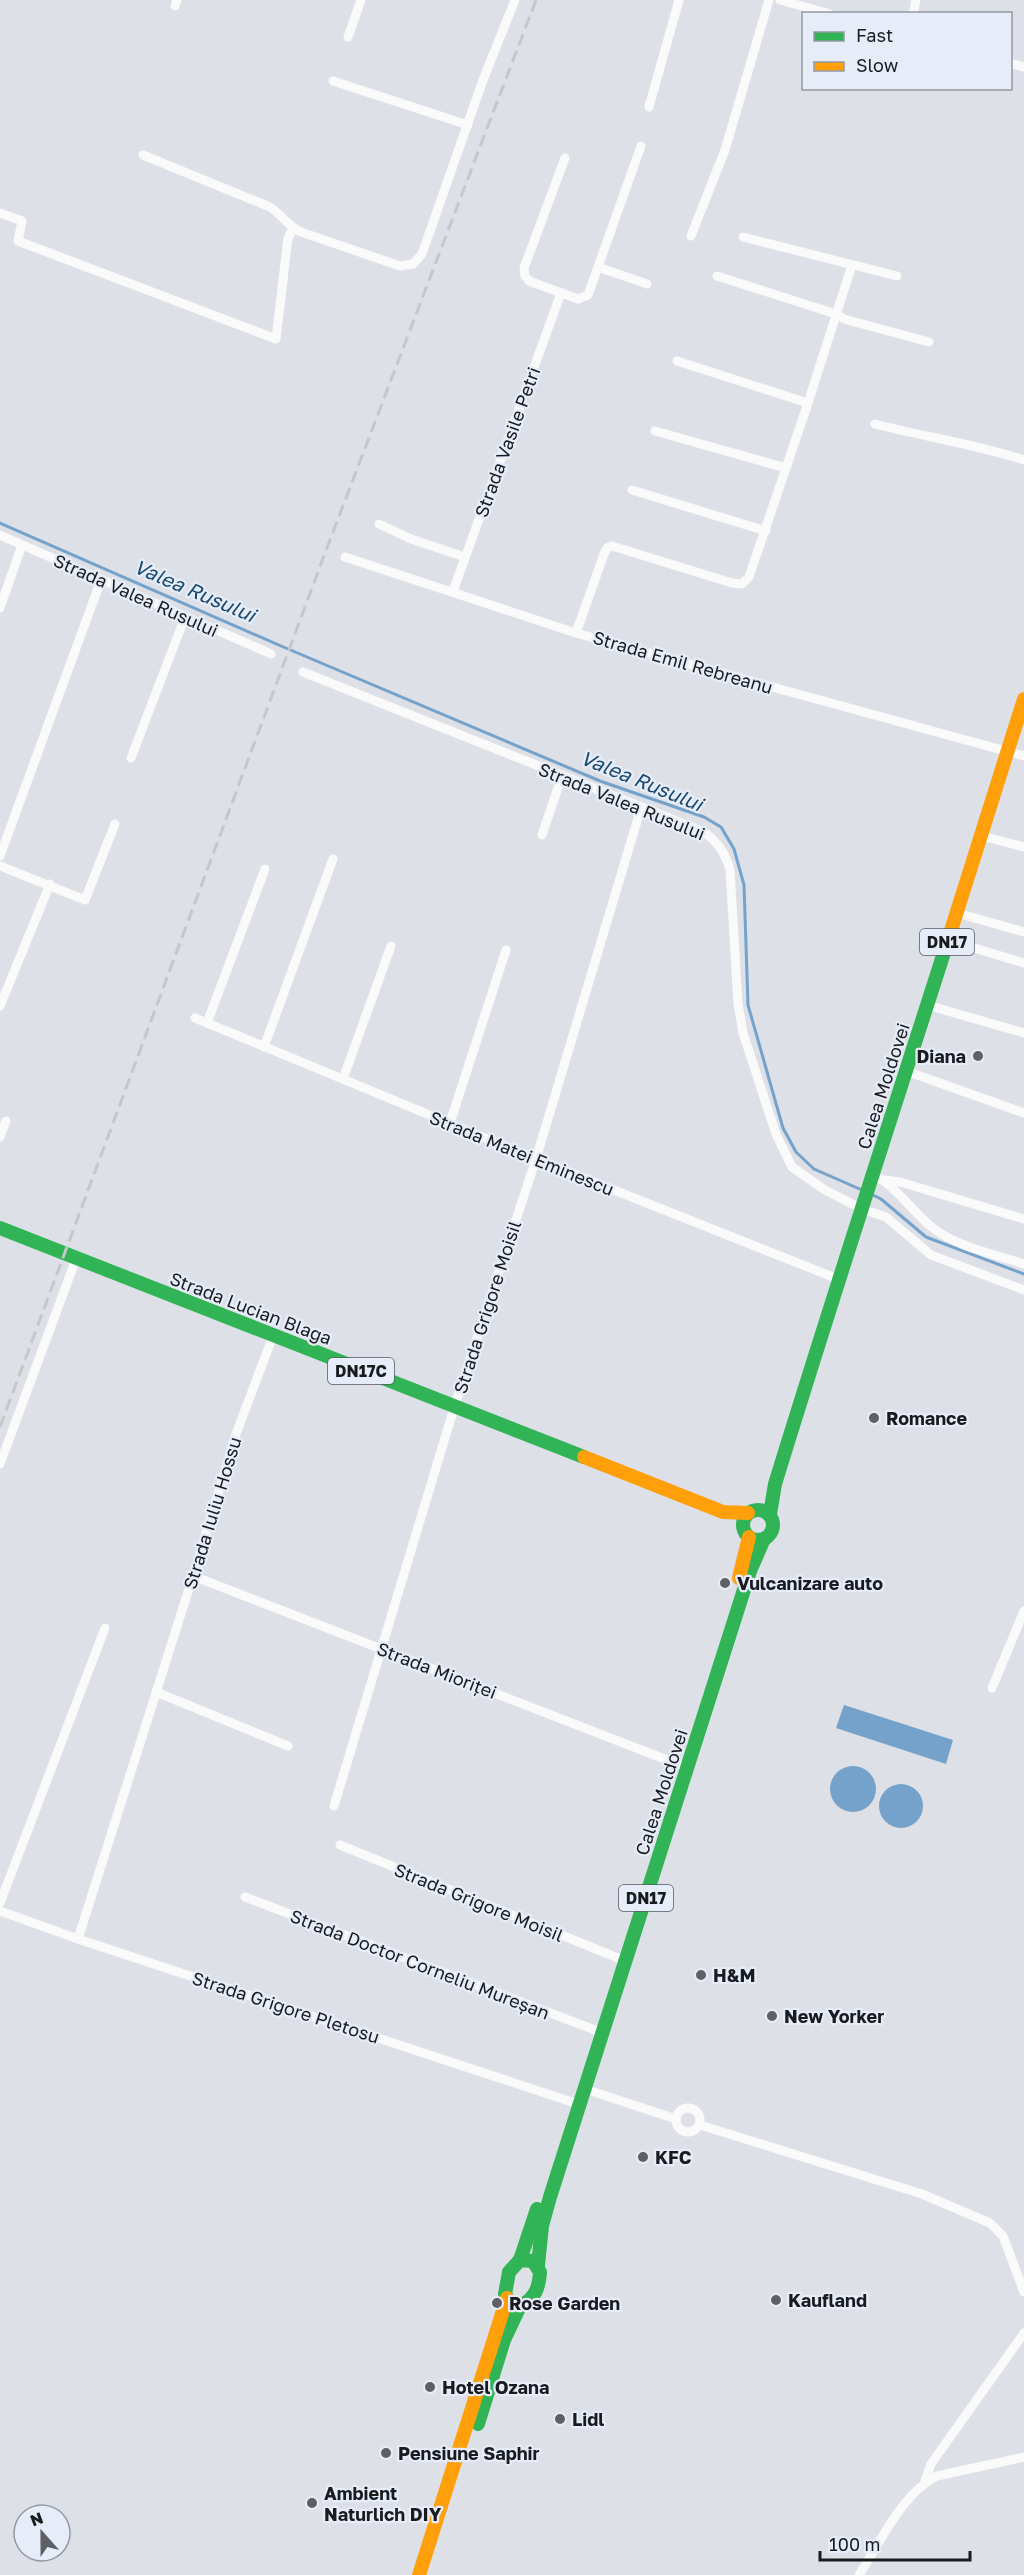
<svg xmlns="http://www.w3.org/2000/svg" width="1024" height="2575" viewBox="0 0 1024 2575" font-family="'Golos Text',sans-serif">
<rect width="100%" height="100%" fill="#dde0e6"/>
<g fill="#74a2ca">
<polygon points="844,1705 953,1740 946,1764 836,1728"/>
<circle cx="853" cy="1789" r="23"/>
<circle cx="901" cy="1806" r="22"/>
</g>
<g fill="none" stroke-linecap="round" stroke-linejoin="round">
<g stroke="#74a2ca" stroke-width="3">
<polyline points="0,523 281,646 600,781 704,817 721,827 734,849 744,885 748,1005 783,1128 796,1152 814,1169 862,1190"/>
<polyline points="873,1195 881,1199 926,1237 1024,1274"/>
</g>
<g stroke="#fafafb" stroke-width="9">
<polyline points="780,0 830,14"/>
<polyline points="175,6 177,0"/>
<polyline points="913,14 916,0"/>
<polyline points="348,37 361,0"/>
<polyline points="1010,63 1024,67"/>
<polyline points="333,81 468,125"/>
<polyline points="649,107 679,0"/>
<path d="M143,155L270,207C281,214 289,227 301,232L400,266L413,264L422,254L483,80L515,0"/>
<polyline points="565,158 524,268 525,276 529,281 578,299 588,295 641,146"/>
<polyline points="0,213 22,221 18,241 276,339 288,238 293,229"/>
<polyline points="691,236 725,150 769,0"/>
<polyline points="743,237 897,276"/>
<polyline points="598,267 647,284"/>
<polyline points="717,276 836,314 844,319 929,342"/>
<polyline points="677,361 808,403"/>
<path d="M875,424C925,437 975,444 1024,460"/>
<polyline points="655,431 786,468"/>
<polyline points="632,490 766,531"/>
<polyline points="379,524 411,539 465,557"/>
<polyline points="0,535 271,654"/>
<polyline points="345,557 576,633 1024,756"/>
<polyline points="453,591 561,293"/>
<polyline points="0,608 22,545"/>
<polyline points="576,633 604,554 607,548 612,546 732,583 742,584 749,577 808,403 852,265"/>
<path d="M303,672L704,832C718,842 726,854 730,870L738,1004L743,1033L776,1134L792,1167L825,1190L862,1209L886,1217L931,1255L1024,1290"/>
<polyline points="131,758 185,617"/>
<polyline points="542,835 562,776"/>
<polyline points="982,836 1024,847"/>
<polyline points="0,856 101,580"/>
<polyline points="0,866 85,900 115,824"/>
<polyline points="957,913 1024,932"/>
<polyline points="948,940 1024,963"/>
<polyline points="927,1005 1024,1033"/>
<polyline points="0,1006 50,884"/>
<polyline points="195,1018 536,1159 838,1279"/>
<polyline points="207,1023 265,869"/>
<polyline points="264,1047 333,859"/>
<polyline points="906,1071 1024,1113"/>
<polyline points="343,1079 391,946"/>
<polyline points="450,1123 506,950"/>
<polyline points="0,1137 6,1121"/>
<path d="M873,1175C897,1186 912,1212 933,1228C957,1247 994,1254 1024,1264"/>
<polyline points="884,1180 900,1182 1024,1219"/>
<polyline points="0,1464 76,1259"/>
<polyline points="193,1576 680,1765"/>
<polyline points="992,1688 1024,1611"/>
<polyline points="156,1692 288,1746"/>
<polyline points="334,1806 454,1408 536,1159 641,808"/>
<polyline points="340,1845 618,1958"/>
<polyline points="245,1897 595,2030"/>
<polyline points="0,1903 105,1628"/>
<polyline points="0,1911 78,1939 572,2102"/>
<polyline points="78,1939 193,1576 236,1434 273,1336"/>
<polyline points="585,2089 676,2119"/>
<circle cx="688" cy="2120" r="12"/>
<polyline points="700,2125 922,2194 990,2223 1003,2236 1024,2292"/>
<polyline points="925,2481 931,2464 1024,2333"/>
<path d="M859,2575C880,2543 902,2493 937,2476L1024,2457"/>
</g>
<g stroke="#30b455" stroke-width="14">
<polyline points="0,1228 584,1457"/>
<circle cx="758" cy="1525" r="15"/>
<path d="M770,1514L775,1484C831,1302 890,1121 948,940"/>
<polyline points="520,2260 537,2209"/>
<path d="M520,2260L533,2261L540,2272C539,2288 535,2299 520,2306L510,2302L505,2294L509,2272Z"/>
<polyline points="538,2265 542,2226 550,2197 750,1571 764,1539"/>
<polyline points="478,2424 504,2340 520,2306"/>
</g>
<g stroke="#ff9f0a" stroke-width="14">
<polyline points="948,940 1024,699"/>
<polyline points="584,1457 723,1512 748,1513"/>
<polyline points="739,1578 749,1537"/>
<polyline points="419,2575 507,2298"/>
</g>
<polyline stroke="#c6c7c9" stroke-width="3" stroke-dasharray="12 6" stroke-linecap="butt" points="0,1427 325,553 536,0"/>
</g>
<g fill="#5e6065" stroke="#e6edf8" stroke-width="2">
<circle cx="978" cy="1056" r="6"/>
<circle cx="874" cy="1418" r="6"/>
<circle cx="725" cy="1583" r="6"/>
<circle cx="701" cy="1975" r="6"/>
<circle cx="772" cy="2016" r="6"/>
<circle cx="643" cy="2157" r="6"/>
<circle cx="776" cy="2300" r="6"/>
<circle cx="497" cy="2303" r="6"/>
<circle cx="430" cy="2387" r="6"/>
<circle cx="560" cy="2419" r="6"/>
<circle cx="386" cy="2453" r="6"/>
<circle cx="312" cy="2503" r="6"/>
</g>
<g text-anchor="middle" dominant-baseline="central" stroke-width="4.5" stroke-linejoin="round" paint-order="stroke">
<g fill="#e6edf8" stroke="#565a60" stroke-width="1.5">
<rect x="920" y="929" width="54" height="26" rx="4.5"/>
<rect x="328" y="1358" width="66" height="26" rx="4.5"/>
<rect x="619" y="1885" width="54" height="26" rx="4.5"/>
</g>
<g font-size="16" font-weight="bold" fill="#191b1f">
<text x="947" y="942">DN17</text>
<text x="361" y="1371">DN17C</text>
<text x="646" y="1898">DN17</text>
</g>
<g font-size="18" fill="#191b1f" stroke="#e6edf8">
<text transform="translate(507 442) rotate(-70)">Strada Vasile Petri</text>
<text transform="translate(136 595) rotate(24)">Strada Valea Rusului</text>
<text transform="translate(683 662) rotate(16)">Strada Emil Rebreanu</text>
<text transform="translate(622 801) rotate(22)">Strada Valea Rusului</text>
<text transform="translate(883 1086) rotate(-72)">Calea Moldovei</text>
<text transform="translate(522 1153) rotate(22)">Strada Matei Eminescu</text>
<text transform="translate(487 1307) rotate(-72)">Strada Grigore Moisil</text>
<text transform="translate(251 1308) rotate(21)">Strada Lucian Blaga</text>
<text transform="translate(212 1513) rotate(-73)">Strada Iuliu Hossu</text>
<text transform="translate(437 1670) rotate(21)">Strada Mioriței</text>
<text transform="translate(661 1792) rotate(-72)">Calea Moldovei</text>
<text transform="translate(479 1902) rotate(22)">Strada Grigore Moisil</text>
<text transform="translate(420 1964) rotate(21)">Strada Doctor Corneliu Mureșan</text>
<text transform="translate(286 2007) rotate(18)">Strada Grigore Pletosu</text>
</g>
<g font-size="18" font-weight="bold" fill="#191b1f" stroke="#e6edf8" text-anchor="start">
<text x="966" y="1056" text-anchor="end">Diana</text>
<text x="886" y="1418">Romance</text>
<text x="737" y="1583">Vulcanizare auto</text>
<text x="713" y="1975">H&amp;M</text>
<text x="784" y="2016">New Yorker</text>
<text x="655" y="2157">KFC</text>
<text x="788" y="2300">Kaufland</text>
<text x="509" y="2303">Rose Garden</text>
<text x="442" y="2387">Hotel Ozana</text>
<text x="572" y="2419">Lidl</text>
<text x="398" y="2453">Pensiune Saphir</text>
<text x="324" y="2493">Ambient<tspan x="324" dy="21">Naturlich DIY</tspan></text>
</g>
<g font-size="20" font-style="italic" fill="#1a4a6f" stroke="#e6edf8">
<text transform="translate(195 590) rotate(23)">Valea Rusului</text>
<text transform="translate(642 780) rotate(22)">Valea Rusului</text>
</g>
</g>
<rect x="802" y="12" width="210" height="78" fill="#e6edf8" stroke="#9499a1" stroke-width="1.5"/>
<rect x="814" y="32" width="30" height="9" fill="#30b455" stroke="#9499a1" stroke-width="1.5"/>
<text x="856" y="42" font-size="18" fill="#191b1f">Fast</text>
<rect x="814" y="62" width="30" height="9" fill="#ff9f0a" stroke="#9499a1" stroke-width="1.5"/>
<text x="856" y="72" font-size="18" fill="#191b1f">Slow</text>
<g transform="translate(42 2533) rotate(339)"><circle r="28" fill="#e6edf8" stroke="#9499a1" stroke-width="1.5"/>
<path d="M0-4.5L10 22L0 15L-10 22Z" fill="#5e6065"/>
<text y="-9" font-size="16" font-weight="bold" text-anchor="middle" fill="#191b1f">N</text>
</g>
<path d="M820 2551v9h150v-9" fill="none" stroke="#191b1f" stroke-width="3"/>
<text x="829" y="2551" font-size="18" fill="#191b1f" stroke="#e6edf8" stroke-width="4.5" paint-order="stroke">100 m</text>
</svg>
